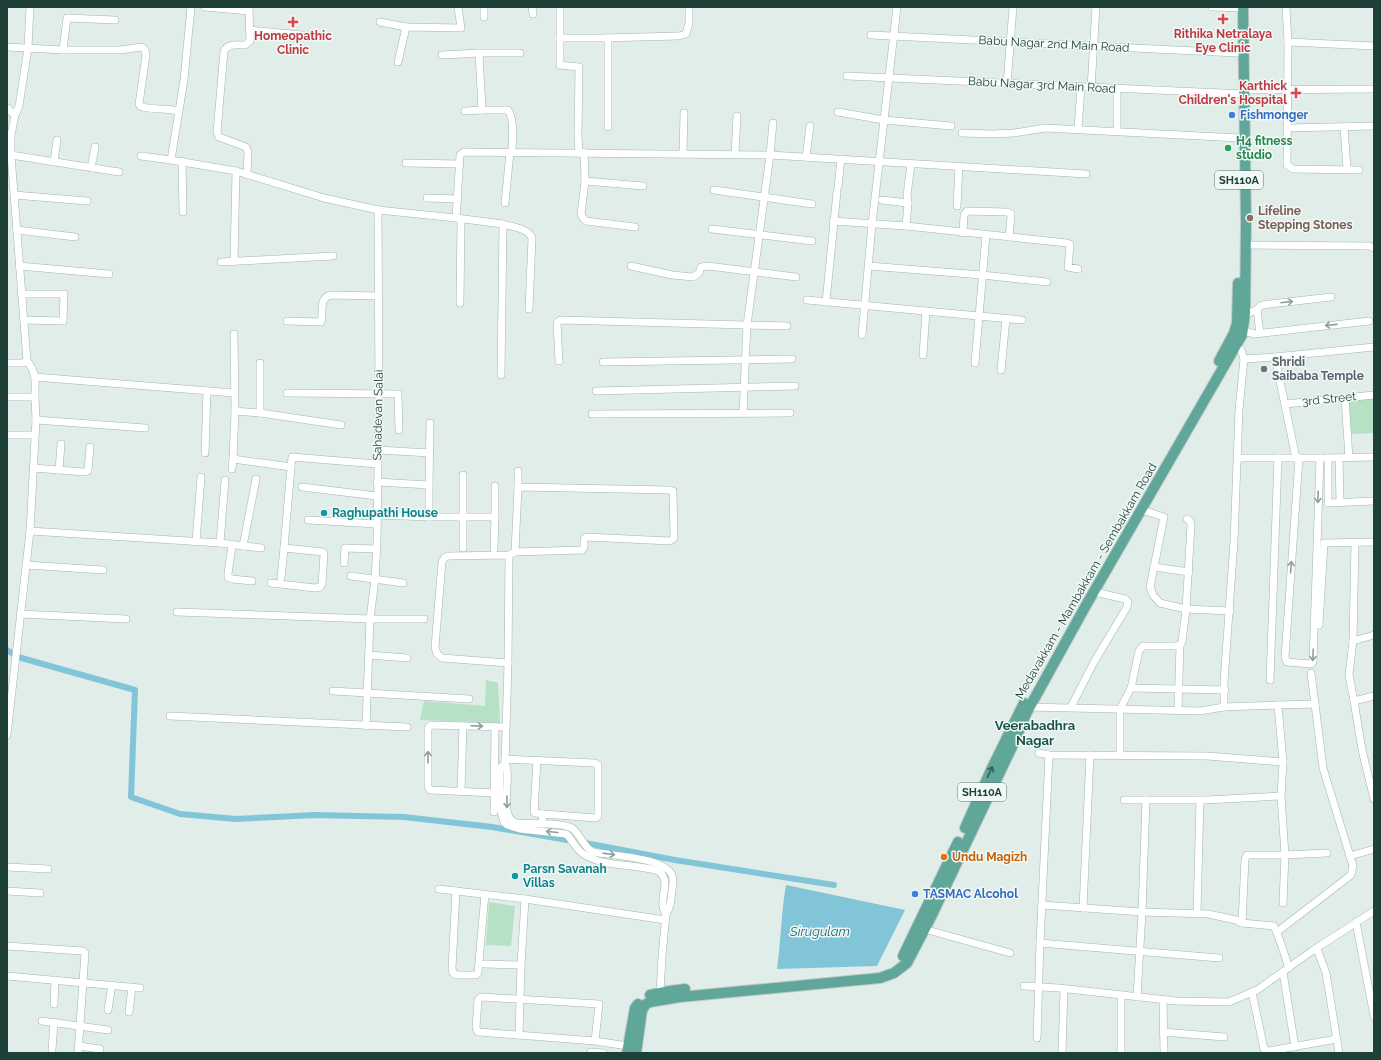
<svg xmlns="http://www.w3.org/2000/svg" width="1381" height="1060" viewBox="0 0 1381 1060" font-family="Raleway,sans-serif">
<rect width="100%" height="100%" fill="#e0ede8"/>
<g fill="#b7e1c5">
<polygon points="1374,397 1374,433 1350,434 1349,400"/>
<polygon points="486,680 498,683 500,723 420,720 424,701 485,706"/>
<polygon points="489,902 515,906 511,946 486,945"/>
</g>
<path fill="#82c5d8" d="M786,885L905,910L877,966L777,969C781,941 781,913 786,885Z"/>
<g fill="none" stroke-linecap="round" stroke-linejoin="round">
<g stroke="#82c5d8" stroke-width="6">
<polyline points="7,650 18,657 135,690 131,797 180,814 236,819 315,815 404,817 492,827 567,840"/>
<polyline points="585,843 675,860 834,885"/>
</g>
<g stroke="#a2b5b0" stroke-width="8">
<g id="street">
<polyline points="205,7 249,11"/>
<polyline points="484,7 484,17"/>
<polyline points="532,7 533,14"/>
<polyline points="560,7 560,38 602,38 679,36 686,34 689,23 689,7"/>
<polyline points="1212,7 1243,8"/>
<polyline points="1286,7 1288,42 1287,165 1293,169 1359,170"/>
<polyline points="380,22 406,27"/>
<polyline points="249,30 302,35"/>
<polyline points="871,35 1237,53"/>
<polyline points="560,38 560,65 579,67 578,136 579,153"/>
<polyline points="608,38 608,127"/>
<polyline points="1288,42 1374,46"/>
<path d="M7,47L63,50H120L142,47L145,50L146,55L139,104C140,106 140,107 143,107C154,110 166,108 178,111"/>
<polyline points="63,50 67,18 115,20"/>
<polyline points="442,55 479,53"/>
<polyline points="398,62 406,27 461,28 458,7"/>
<polyline points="847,76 1245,94"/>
<polyline points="1007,84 1013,7"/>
<polyline points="1091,88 1096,7"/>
<polyline points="1117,89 1117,131"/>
<polyline points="1245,90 1374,89"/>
<polyline points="7,108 15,115"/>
<polyline points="465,111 482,110"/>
<polyline points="838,112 884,120 951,126"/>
<polyline points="1344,127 1347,169"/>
<polyline points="1287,128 1374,126"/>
<polyline points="1078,129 1081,87"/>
<polyline points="962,133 992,134 1014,133 1045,128 1239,138"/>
<path d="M512,152C512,139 515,121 508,110H482L479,53H520"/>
<polyline points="584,152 585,181 581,214 583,218 586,221 635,227"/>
<polyline points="683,154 684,113"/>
<polyline points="735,154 737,116"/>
<polyline points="11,155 119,172"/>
<polyline points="141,156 171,160 236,171 324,198 378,210 456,218 460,155 464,152 770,155 1086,174"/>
<polyline points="806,157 810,126"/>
<polyline points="171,160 184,80 191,7"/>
<polyline points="182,161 183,212"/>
<polyline points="54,162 57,140"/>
<polyline points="406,163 460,164"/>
<polyline points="91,168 95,147"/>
<path d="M247,175L248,152L246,147L219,137L217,132L224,51C228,43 238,45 245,45L250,41L249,7"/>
<polyline points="585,181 643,186"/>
<polyline points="838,187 841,159"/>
<polyline points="714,190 812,204"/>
<polyline points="14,195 87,201"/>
<polyline points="427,198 458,199"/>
<polyline points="882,200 908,203 906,226"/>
<polyline points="505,203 510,152"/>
<polyline points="908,203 907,195 911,164"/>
<polyline points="957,206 959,166"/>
<polyline points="456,218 503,224 501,375"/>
<polyline points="833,221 906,226 1067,243 1070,244 1070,246 1068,267 1078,269"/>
<path d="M503,224C512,227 528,228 532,238L529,309"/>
<polyline points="712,229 812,241"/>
<polyline points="17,230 75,237"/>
<polyline points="963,233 964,215 967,211 1007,212 1011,214 1011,216 1009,237"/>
<polyline points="1246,245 1369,246 1374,248"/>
<polyline points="234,261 236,171"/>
<polyline points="221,262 333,256"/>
<polyline points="19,266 109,274"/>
<polyline points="631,266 672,275 693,277 699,273 701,267 708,266 796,277"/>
<polyline points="869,266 982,275 1047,282"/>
<polyline points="21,294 64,294 63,321 24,320"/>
<polyline points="807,300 1022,320"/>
<polyline points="826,302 837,192"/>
<polyline points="460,303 461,219"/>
<polyline points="1257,310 1260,333"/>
<path d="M1245,313C1253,313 1256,310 1262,305L1331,297"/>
<path d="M287,321L321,322C324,313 318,299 330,295L379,296"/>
<polyline points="1243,331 1255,334 1369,321"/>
<polyline points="234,334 235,411 233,459 291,467 284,548 323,552 324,554 322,584 320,587 315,588 271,583"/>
<polyline points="862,335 872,224 897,7"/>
<polyline points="923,355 926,311"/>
<polyline points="1275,357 1296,458"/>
<polyline points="1244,359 1275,357 1374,347"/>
<polyline points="559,361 557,323 560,320 787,326"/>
<polyline points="603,362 792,359"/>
<polyline points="7,363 23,363 27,361"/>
<polyline points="975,363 986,235"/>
<polyline points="1001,370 1006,319"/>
<polyline points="35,377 234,393"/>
<polyline points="596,391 795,386"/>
<polyline points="287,393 398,394 399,430"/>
<path d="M7,397H35C35,382 37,373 27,361L11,155V135L15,115L19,106L28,48L30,7"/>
<polyline points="35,397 36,420 145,428"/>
<polyline points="1345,398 1349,458"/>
<polyline points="1285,404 1374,395"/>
<polyline points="235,411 260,413 341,425"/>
<polyline points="260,413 260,363"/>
<polyline points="743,413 747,325 770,155 773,123"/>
<polyline points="592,414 790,413"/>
<polyline points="7,435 35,435"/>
<polyline points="378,450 430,453"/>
<polyline points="205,453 207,391"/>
<polyline points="1238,458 1328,458 1374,457"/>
<polyline points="1299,458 1285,657 1287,662 1311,664 1313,662 1320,458"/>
<polyline points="1339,458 1340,502"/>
<polyline points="291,467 292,457 377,464"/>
<polyline points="33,468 84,472 88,471 90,447"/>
<polyline points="232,469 233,459"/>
<polyline points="59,470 61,444"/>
<polyline points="518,471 518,487"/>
<polyline points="463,475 463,548"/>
<polyline points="377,482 429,485 429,517"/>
<polyline points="429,485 430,423"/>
<polyline points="302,487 377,496"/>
<polyline points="1328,498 1328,458"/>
<polyline points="1328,503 1374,501"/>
<polyline points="1142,510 1164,517 1154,567 1189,572"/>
<polyline points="377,515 429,517 495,517 495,486"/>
<polyline points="308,520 377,524"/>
<polyline points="30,531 220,543 261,548"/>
<polyline points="196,542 201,477"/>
<polyline points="220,543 225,480"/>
<polyline points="232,545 228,574 228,577 232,579 252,581"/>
<polyline points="243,546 256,479"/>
<polyline points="494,549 495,517"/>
<polyline points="509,555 508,663 442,658 437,654 435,647 442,562 444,558 448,556 509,555 515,552 518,487 669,490 673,491 674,538 670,541 586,537 584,539 584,547 582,550 515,552"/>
<polyline points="344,563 345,548 376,549"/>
<polyline points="26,565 103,570"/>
<polyline points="1154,567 1150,587 1153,595 1160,603 1186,609 1230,611"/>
<polyline points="351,576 403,583"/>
<polyline points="281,578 284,548"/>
<polyline points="177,612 370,619 424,619"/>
<polyline points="20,614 126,619"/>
<polyline points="1319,625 1324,543 1374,542"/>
<polyline points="1353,641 1355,543"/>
<polyline points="369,655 407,658"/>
<path d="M508,663L505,763C513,778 497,815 516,823C529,824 563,822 572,828C581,835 583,847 593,852C612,856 663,857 672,875C674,880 673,885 672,890C671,899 671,907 666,914L662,956L660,993"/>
<polyline points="1311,673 1315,704"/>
<polyline points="1270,680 1278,458"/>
<polyline points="1131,688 1225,690"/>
<polyline points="333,691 469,699"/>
<polyline points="1374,696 1354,701 1362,750 1374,799"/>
<polyline points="1354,701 1349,675 1353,641 1374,635"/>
<polyline points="1027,707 1200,711 1224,707 1278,705 1283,762 1281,796 1285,855 1247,855 1245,859 1242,923"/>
<polyline points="1071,707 1094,662 1127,607 1128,602 1125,599 1095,592"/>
<polyline points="1224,707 1224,682 1234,541 1239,410 1244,359 1241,350 1232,344"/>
<polyline points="1178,710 1180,645"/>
<polyline points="170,716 407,727"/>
<polyline points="366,726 370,619 375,579 377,543 379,394 378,210"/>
<polyline points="7,735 30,531 36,420"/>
<polyline points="1039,753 1049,755 1207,756 1283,762"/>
<polyline points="1120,755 1120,709 1131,688 1139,651 1143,646 1176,646 1180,645 1182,642 1186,609 1191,525 1190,521 1187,519"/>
<polyline points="505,759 595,763 598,765 598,816 596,818 543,814 542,824"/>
<polyline points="537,760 534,812 535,813 543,814"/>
<path d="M505,763L500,768V808L504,822L507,825L520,829L566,834C572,839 575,848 582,853C603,868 634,863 658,871C674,881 656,899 666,914"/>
<polyline points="461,791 463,726"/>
<polyline points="495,793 430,790 428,787 428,728 431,725 505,727"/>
<polyline points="1124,800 1207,800 1281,796"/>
<polyline points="494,812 495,727"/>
<polyline points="1350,856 1374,849"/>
<polyline points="7,867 48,869"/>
<polyline points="439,889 525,899 665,920"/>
<polyline points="7,891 40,893"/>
<polyline points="456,891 452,968 453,973 456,975 476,975 478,973 485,894"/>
<polyline points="1283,903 1285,855 1327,853"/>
<polyline points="1042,905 1142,912 1208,914 1236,920 1242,923 1274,926 1280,941 1289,968"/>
<polyline points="1083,908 1090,755"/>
<polyline points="1197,914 1200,800"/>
<polyline points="1356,922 1374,1016"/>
<polyline points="924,929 1010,953"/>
<polyline points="1277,932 1351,875 1353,866 1323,768 1315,704 1278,705"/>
<polyline points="1040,943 1219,958"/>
<polyline points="7,946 83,951 85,953 78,1053"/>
<polyline points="1317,949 1326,973 1339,1053"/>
<polyline points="484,964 521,965 525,899"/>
<polyline points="1283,972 1295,1047"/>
<polyline points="7,976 140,988"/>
<polyline points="1024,986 1059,988 1176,1001 1229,1002 1257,990 1312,951 1374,911"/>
<polyline points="1252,992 1264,1049 1269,1051 1337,1039"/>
<polyline points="1137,997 1142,912 1146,800"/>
<polyline points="1163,999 1164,1053"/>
<polyline points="54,1004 55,980"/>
<polyline points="108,1010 112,985"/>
<polyline points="129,1012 132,987"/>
<polyline points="42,1021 108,1030"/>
<polyline points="1163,1032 1224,1037"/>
<polyline points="519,1035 521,965"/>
<polyline points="1037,1038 1040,943 1049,755"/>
<polyline points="595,1041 599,1004 481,997 478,1000 476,1027 477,1031 479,1032 595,1041 628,1046"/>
<polyline points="79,1046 100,1049"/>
<polyline points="52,1050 54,1022"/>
<polyline points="591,1052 603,1053"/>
<polyline points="1062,1053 1064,989"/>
<polyline points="1121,1053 1121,995"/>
</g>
</g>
<g stroke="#c0c9c8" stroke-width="12">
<g id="primary">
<polyline points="1219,361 1234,333 1237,323 1238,283"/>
<polyline points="965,828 991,770 1024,703"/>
<polyline points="903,956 958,842"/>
<polyline points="650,995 670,991 685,989"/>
<polyline points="627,1053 635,1008 638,1004"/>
<polyline points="636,1053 642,1010 646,1004 650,1002 680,997 880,978 894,973 907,963 931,917 1012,747 1027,712 1085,607 1242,335 1245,313 1246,223 1243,7"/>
</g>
</g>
<use href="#street" stroke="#fff" stroke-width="7"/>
<use href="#primary" stroke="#60a79a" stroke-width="10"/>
</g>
<defs><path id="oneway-shaft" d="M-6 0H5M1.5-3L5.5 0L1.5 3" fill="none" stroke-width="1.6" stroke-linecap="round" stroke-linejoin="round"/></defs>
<g stroke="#8f9f9c">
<use href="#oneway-shaft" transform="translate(1287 302) rotate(-7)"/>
<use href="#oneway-shaft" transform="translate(1331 325) rotate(174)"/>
<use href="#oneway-shaft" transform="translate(1318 497) rotate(92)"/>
<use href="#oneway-shaft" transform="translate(1291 567) rotate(-86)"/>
<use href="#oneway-shaft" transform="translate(1313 655) rotate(92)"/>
<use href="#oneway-shaft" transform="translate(477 726) rotate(2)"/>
<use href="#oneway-shaft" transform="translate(428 757) rotate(-91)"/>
<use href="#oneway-shaft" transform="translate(507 802) rotate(89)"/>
<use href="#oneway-shaft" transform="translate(552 832) rotate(-175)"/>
<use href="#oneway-shaft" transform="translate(609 854) rotate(8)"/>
</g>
<use stroke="#325e56" href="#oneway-shaft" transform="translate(990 772) rotate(-65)"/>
<g fill="#e0444e" stroke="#f1f9f6" stroke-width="1.5">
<path d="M1221 13h4v4h4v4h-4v4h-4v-4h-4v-4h4z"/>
<path d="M291 16h4v4h4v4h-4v4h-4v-4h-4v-4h4z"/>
<path d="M1294 87h4v4h4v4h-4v4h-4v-4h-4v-4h4z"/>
</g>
<g fill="#3f7fe0" stroke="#f1f9f6" stroke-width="1.5">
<circle cx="1232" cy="115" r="4"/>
<circle cx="915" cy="894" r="4"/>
</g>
<circle fill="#2e9e5b" stroke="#f1f9f6" stroke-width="1.5" cx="1228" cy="148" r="4"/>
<circle fill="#8d6e63" stroke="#f1f9f6" stroke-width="1.5" cx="1250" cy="218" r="4"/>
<circle fill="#6b7280" stroke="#f1f9f6" stroke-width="1.5" cx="1264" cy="369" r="4"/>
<g fill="#0f9aa8" stroke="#f1f9f6" stroke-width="1.5">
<circle cx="324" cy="513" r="4"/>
<circle cx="515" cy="876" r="4"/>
</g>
<circle fill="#e8710a" stroke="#f1f9f6" stroke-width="1.5" cx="944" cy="857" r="4"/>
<g text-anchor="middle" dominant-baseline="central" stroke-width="3" stroke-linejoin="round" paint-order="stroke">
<g fill="#f1f9f6" stroke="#5e7772" stroke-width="1">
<rect x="1215" y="171" width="48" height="18" rx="3"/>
<rect x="958" y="783" width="48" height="18" rx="3"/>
</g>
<g font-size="11" font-weight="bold" fill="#1f3f39">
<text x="1239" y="180">SH110A</text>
<text x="982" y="792">SH110A</text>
</g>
<g font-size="12" font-weight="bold" fill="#be3a42" stroke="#f1f9f6">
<text x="1223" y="34">Rithika Netralaya<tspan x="1223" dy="14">Eye Clinic</tspan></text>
<text x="293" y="36">Homeopathic<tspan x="293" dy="14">Clinic</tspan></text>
<text x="1287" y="86" text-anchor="end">Karthick<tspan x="1287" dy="14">Children's Hospital</tspan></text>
</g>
<g font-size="12" fill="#1f3f39" stroke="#f1f9f6">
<text transform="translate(1054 44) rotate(3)">Babu Nagar 2nd Main Road</text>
<text transform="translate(1042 85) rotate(3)">Babu Nagar 3rd Main Road</text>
<text transform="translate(1329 399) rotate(-6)">3rd Street</text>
<text transform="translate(378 415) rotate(-89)">Sahadevan Salai</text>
<text transform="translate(1086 581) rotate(-60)">Medavakkam - Mambakkam - Sembakkam Road</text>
</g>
<g font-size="12" font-weight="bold" fill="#366cbe" stroke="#f1f9f6" text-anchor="start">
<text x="1240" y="115">Fishmonger</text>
<text x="923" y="894">TASMAC Alcohol</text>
</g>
<g font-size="12" font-weight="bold" fill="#27864d" stroke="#f1f9f6" text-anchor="start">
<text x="1236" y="141">H4 fitness<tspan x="1236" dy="14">studio</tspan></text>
</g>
<g font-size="12" font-weight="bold" fill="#785e54" stroke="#f1f9f6" text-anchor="start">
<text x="1258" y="211">Lifeline<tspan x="1258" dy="14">Stepping Stones</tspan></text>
</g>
<g font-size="12" font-weight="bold" fill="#5b616d" stroke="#f1f9f6" text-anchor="start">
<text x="1272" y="362">Shridi<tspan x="1272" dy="14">Saibaba Temple</tspan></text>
</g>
<g font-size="12" font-weight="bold" fill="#0d838f" stroke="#f1f9f6" text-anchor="start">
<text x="332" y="513">Raghupathi House</text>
<text x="523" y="869">Parsn Savanah<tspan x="523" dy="14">Villas</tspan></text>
</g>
<g font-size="12" font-weight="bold" fill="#c56008" stroke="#f1f9f6" text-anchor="start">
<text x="952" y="857">Undu Magizh</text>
</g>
<g font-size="13" font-weight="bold" fill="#18544a" stroke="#f1f9f6">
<text x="1035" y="725">Veerabadhra<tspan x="1035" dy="15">Nagar</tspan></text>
</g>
<g font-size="13" font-style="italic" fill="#126782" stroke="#f1f9f6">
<text x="820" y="931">Sirugulam</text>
</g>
</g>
<rect width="1381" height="1060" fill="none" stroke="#1f3f39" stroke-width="16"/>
</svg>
